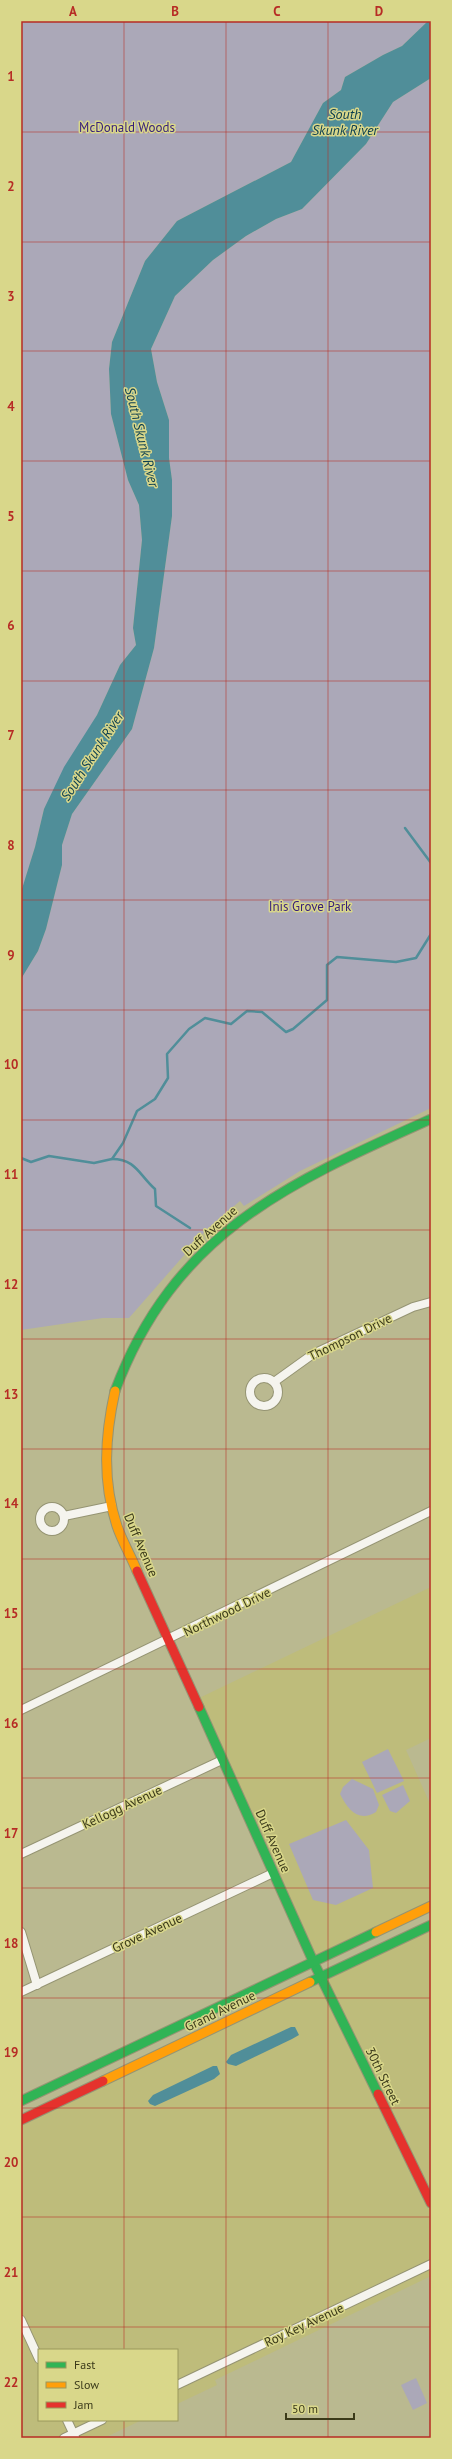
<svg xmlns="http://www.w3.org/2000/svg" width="452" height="2459" viewBox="0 0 452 2459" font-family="'PT Sans',sans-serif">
<rect width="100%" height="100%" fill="#bab990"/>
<g fill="#bebc7b">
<polygon points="431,1587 431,1738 406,1750 431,1806 431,1906 313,1961 195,1700"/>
<polygon points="431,1929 431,2276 215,2380 217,2385 177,2404 177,2350 39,2350 39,2420 142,2420 104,2438 21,2438 21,2126"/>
</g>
<g fill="#aba8b8">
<polygon points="21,21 428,21 402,46 383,55 345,77 341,90 323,103 291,162 177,221 145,261 112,342 109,369 111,414 128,480 139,505 142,540 133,628 136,645 120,665 97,715 44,809 35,847 21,892"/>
<polygon points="431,78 431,1108 300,1171 244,1206 240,1201 207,1229 129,1318 103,1318 21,1330 21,979 38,951 46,929 62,865 62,845 72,814 132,729 154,648 172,516 172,480 169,458 169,420 157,382 151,349 175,296 213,260 246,236 276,219 302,209 366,144 393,102"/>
<polygon points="388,1749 404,1781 377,1793 362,1762"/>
<path d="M352,1779L373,1789L379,1805L376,1812C359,1823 348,1810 340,1794L343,1787Z"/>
<polygon points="403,1785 410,1801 396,1813 390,1811 382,1795"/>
<polygon points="346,1820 369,1850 373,1888 336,1905 313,1900 289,1844"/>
<polygon points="416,2378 427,2403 413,2410 401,2385"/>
</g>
<g fill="#508e99">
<polygon points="428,21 431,21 431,78 393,102 366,144 302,209 276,219 246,236 213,260 175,296 151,349 157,382 169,420 169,458 172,480 172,516 154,648 132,729 72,814 62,845 62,865 46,929 38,951 21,979 21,892 35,847 44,809 64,767 97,715 120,665 136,645 133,628 142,540 139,505 128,480 111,414 109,369 112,342 145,261 177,221 291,162 323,103 341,90 345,77 383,55 402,46"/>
<polygon points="291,2027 295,2027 299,2035 292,2039 236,2066 228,2064 226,2062 231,2055"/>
<polygon points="213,2066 217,2066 220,2074 214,2079 155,2106 150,2104 148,2101 153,2095"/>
</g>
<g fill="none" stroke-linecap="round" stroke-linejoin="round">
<g stroke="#508e99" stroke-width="2.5">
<polyline points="405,828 431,863"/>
<polyline points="21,1158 31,1162 49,1156 94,1163 112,1159 123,1143 137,1111 155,1099 168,1078 167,1054 189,1029 205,1018 231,1024 247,1011 262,1012 286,1032 293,1029 327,1000 327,965 337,957 396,962 416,958 431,934"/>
<path d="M112,1159C136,1159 139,1175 155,1189L156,1206L190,1228"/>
</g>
<g stroke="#959473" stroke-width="10">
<g id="street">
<circle cx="264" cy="1392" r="14"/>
<polyline points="274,1382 313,1354 413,1307 431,1302"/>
<circle cx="52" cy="1519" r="12"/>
<polyline points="64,1516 112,1506"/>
<polyline points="21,1710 431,1511"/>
<polyline points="21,1854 222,1760"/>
<polyline points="21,1932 37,1985"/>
<polyline points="21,1992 273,1873"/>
<polyline points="21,2320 39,2359"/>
<polyline points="177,2385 431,2264"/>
<polyline points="67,2420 75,2437"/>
<polyline points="64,2438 102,2420"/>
</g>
</g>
<g stroke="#959473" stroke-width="11">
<g id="fast">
<path d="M115,1391C174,1233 288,1183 431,1119"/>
<polyline points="199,1707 313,1961 378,2094"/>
<polyline points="310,1982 431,1925"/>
<polyline points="21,2101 376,1932"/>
</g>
</g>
<g stroke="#959473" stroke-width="11">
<g id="slow">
<path d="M115,1391C105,1436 102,1481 117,1526C122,1541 131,1556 137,1571"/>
<polyline points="376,1932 431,1906"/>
<polyline points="103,2081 310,1982"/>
</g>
</g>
<g stroke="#959473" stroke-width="11">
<g id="jam">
<polyline points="137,1571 199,1707"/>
<polyline points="378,2094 431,2203"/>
<polyline points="21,2120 103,2081"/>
</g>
</g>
<use href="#street" stroke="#f5f4ee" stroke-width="8"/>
<use href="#fast" stroke="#30b455" stroke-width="9"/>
<use href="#slow" stroke="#ff9f0a" stroke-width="9"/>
<use href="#jam" stroke="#e5322d" stroke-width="9"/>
</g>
<path fill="none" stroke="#b72c25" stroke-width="1" stroke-opacity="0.55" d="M124,21V2350M226,21V2438M328,21V2438M21,132H431M21,242H431M21,351H431M21,461H431M21,571H431M21,681H431M21,790H431M21,900H431M21,1010H431M21,1120H431M21,1230H431M21,1339H431M21,1449H431M21,1559H431M21,1669H431M21,1778H431M21,1888H431M21,1998H431M21,2108H431M21,2217H431M21,2327H431M124,2420V2438"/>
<g text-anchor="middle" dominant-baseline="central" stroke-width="3" stroke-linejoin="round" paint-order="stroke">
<g font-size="13" fill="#351d7c" stroke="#d9d78a">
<text x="127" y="127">McDonald Woods</text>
<text x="310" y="906">Inis Grove Park</text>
</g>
<g font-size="13" fill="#3b3a1a" stroke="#d9d78a">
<text transform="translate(210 1231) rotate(-42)">Duff Avenue</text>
<text transform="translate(350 1337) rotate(-26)">Thompson Drive</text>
<text transform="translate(141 1545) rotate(67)">Duff Avenue</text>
<text transform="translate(227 1612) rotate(-26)">Northwood Drive</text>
<text transform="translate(122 1807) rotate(-25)">Kellogg Avenue</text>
<text transform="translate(273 1841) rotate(66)">Duff Avenue</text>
<text transform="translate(147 1933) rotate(-25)">Grove Avenue</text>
<text transform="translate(220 2011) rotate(-26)">Grand Avenue</text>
<text transform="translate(383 2076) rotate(64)">30th Street</text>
<text transform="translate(304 2325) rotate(-25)">Roy Key Avenue</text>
</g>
<g font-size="14" font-style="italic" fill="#0a3d4f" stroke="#d9d78a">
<text x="345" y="114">South<tspan x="345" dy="16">Skunk River</tspan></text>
<text transform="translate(142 437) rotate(76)">South Skunk River</text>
<text transform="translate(92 756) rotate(-57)">South Skunk River</text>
</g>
</g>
<rect width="452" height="2459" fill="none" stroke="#d9d78a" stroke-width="44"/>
<rect x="38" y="2349" width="140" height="72" fill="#d9d78a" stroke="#9a985d"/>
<rect x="46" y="2362" width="20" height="6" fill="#30b455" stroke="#9a985d"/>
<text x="74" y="2369" font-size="12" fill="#3b3a1a">Fast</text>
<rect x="46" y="2382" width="20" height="6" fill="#ff9f0a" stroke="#9a985d"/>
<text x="74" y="2389" font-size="12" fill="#3b3a1a">Slow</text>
<rect x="46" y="2402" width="20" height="6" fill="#e5322d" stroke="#9a985d"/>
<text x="74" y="2409" font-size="12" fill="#3b3a1a">Jam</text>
<path d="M286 2413v6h68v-6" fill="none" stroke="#3b3a1a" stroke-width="2"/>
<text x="292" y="2413" font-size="12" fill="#3b3a1a" stroke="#d9d78a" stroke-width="3" paint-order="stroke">50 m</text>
<rect x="22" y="22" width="408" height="2415" fill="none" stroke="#b72c25" stroke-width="1.5"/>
<g font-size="13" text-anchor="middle" font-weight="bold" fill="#b72c25">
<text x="73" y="16">A</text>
<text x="175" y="16">B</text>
<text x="277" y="16">C</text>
<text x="379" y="16">D</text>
<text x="11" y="81">1</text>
<text x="11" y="191">2</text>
<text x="11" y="301">3</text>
<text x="11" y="411">4</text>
<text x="11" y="521">5</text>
<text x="11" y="630">6</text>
<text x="11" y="740">7</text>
<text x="11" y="850">8</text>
<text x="11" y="960">9</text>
<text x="11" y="1069">10</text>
<text x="11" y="1179">11</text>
<text x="11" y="1289">12</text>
<text x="11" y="1399">13</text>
<text x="11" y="1508">14</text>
<text x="11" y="1618">15</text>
<text x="11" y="1728">16</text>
<text x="11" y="1838">17</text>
<text x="11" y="1948">18</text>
<text x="11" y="2057">19</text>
<text x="11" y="2167">20</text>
<text x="11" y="2277">21</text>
<text x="11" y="2387">22</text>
</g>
</svg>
